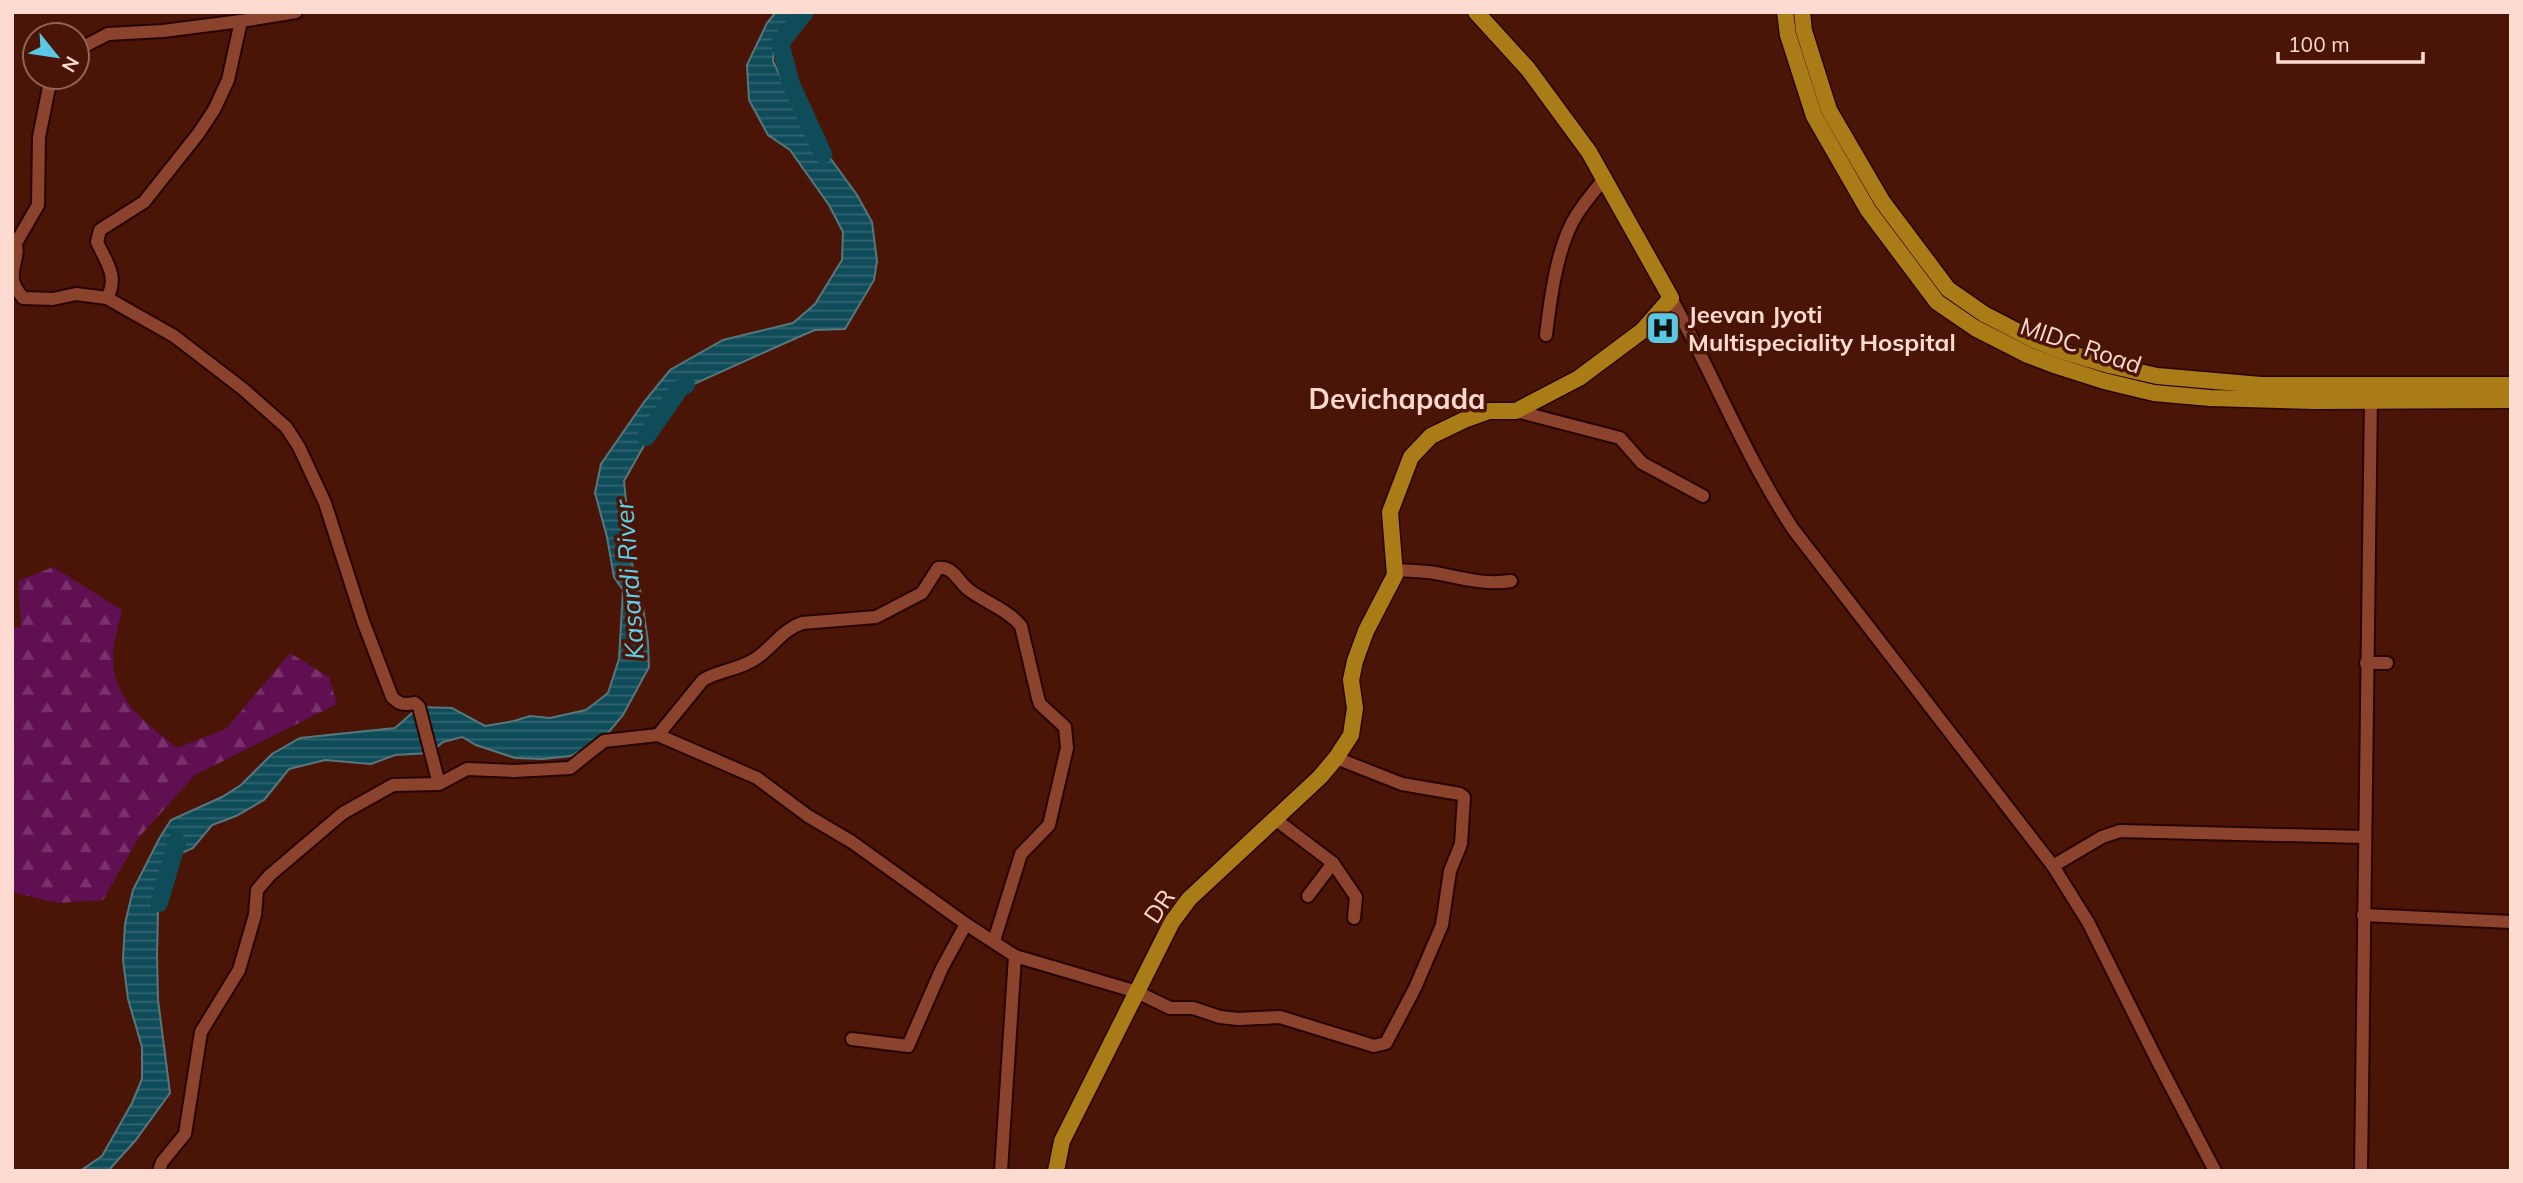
<svg xmlns="http://www.w3.org/2000/svg" width="2523" height="1183" viewBox="0 0 2523 1183" font-family="Mulish,sans-serif">
<defs>
<pattern id="forest-firs" width="22" height="20" patternUnits="userSpaceOnUse" patternTransform="scale(1.75)"><rect width="22" height="20" fill="#600f52"/><path d="M5 1l3.5 6h-7zM16 11l3.5 6h-7z" fill="#78316a"/></pattern>
<pattern id="water-rules" width="6" height="5" patternUnits="userSpaceOnUse" patternTransform="scale(1.75)"><rect width="6" height="5" fill="#0f4c59"/><path d="M0 2.5h6" fill="none" stroke="#336570"/></pattern>
</defs>
<rect width="100%" height="100%" fill="#4a1506"/>
<path fill="url(#forest-firs)" d="M53,567L122,610C119,624 114,639 113,653C111,700 145,721 177,748L226,729L290,653L329,677L337,704L195,775L139,837L103,900L57,903L12,892V629L21,627L18,581Z"/>
<polygon fill="url(#water-rules)" stroke="#57777d" stroke-width="2" points="776,12 809,12 775,41 773,61 783,82 812,133 857,195 872,222 877,261 874,280 845,329 815,330 803,335 696,383 668,403 624,481 633,571 641,593 648,642 649,667 623,715 603,739 571,756 543,759 515,758 476,745 462,737 443,742 430,753 395,755 371,764 325,760 289,769 264,800 236,816 212,825 193,848 175,856 162,879 170,884 158,911 157,956 158,1000 170,1093 135,1141 108,1171 80,1171 102,1156 132,1103 142,1079 142,1047 128,999 123,960 125,924 133,890 159,839 171,820 222,797 241,785 272,754 300,738 395,728 419,707 452,708 485,726 514,721 530,716 550,718 586,710 608,693 619,659 623,590 614,577 607,537 595,493 601,464 644,402 670,370 723,340 793,323 815,304 842,260 843,232 829,205 790,150 768,135 749,100 747,65 767,23"/>
<g fill="none" stroke-linecap="round" stroke-linejoin="round">
<g stroke="#0f4c59" stroke-width="18">
<polyline points="805,12 780,43 791,84 823,154"/>
<polyline points="646,437 680,388 686,385"/>
<polyline points="159,903 177,842"/>
</g>
<g stroke="#270400" stroke-width="16">
<g id="minor">
<polyline points="77,50 108,34 163,31 241,21"/>
<path d="M12,239C23,251 11,264 13,278C13,284 19,293 23,298L53,299L76,294L107,298L174,336L243,389L286,427L299,447L325,503L363,621L392,697C400,705 404,705 415,703L419,707L439,784"/>
<polyline points="16,243 38,205 39,137 51,77"/>
<path d="M107,298C119,276 106,262 97,242L100,230L144,202L198,134L214,110L228,80L241,21L296,12"/>
<path d="M1671,298C1713,374 1745,456 1793,529L2053,866L2088,922L2158,1062L2215,1171"/>
<path d="M1546,335C1550,301 1556,254 1572,223C1580,207 1593,193 1604,179"/>
<polyline points="1516,411 1620,438 1642,463 1703,496"/>
<path d="M1397,570C1409,571 1423,571 1435,573C1462,578 1484,585 1511,581"/>
<polyline points="2366,663 2387,663"/>
<path d="M658,735L703,680C719,670 739,670 755,659C772,648 782,630 802,623L876,617L922,593L938,568C954,566 958,582 969,590C985,602 1008,610 1021,626L1038,698L1040,704L1065,727L1067,748L1049,825L1021,854L994,941"/>
<polyline points="1275,819 1333,863 1356,897 1354,918"/>
<polyline points="2053,866 2102,837 2120,831 2364,837"/>
<polyline points="1308,896 1333,863"/>
<polyline points="2363,915 2511,922"/>
<polyline points="852,1039 908,1046 942,968 966,924"/>
<polyline points="159,1171 162,1162 185,1134 201,1032 239,970 255,915 257,890 270,875 343,813 393,785 439,784 467,769 514,771 570,768 604,741 658,735 757,778 808,816 852,842 966,924 1015,956 1137,992 1170,1008 1193,1008 1220,1017 1238,1019 1280,1017 1374,1046 1386,1043 1415,988 1442,925 1450,871 1461,844 1464,797 1460,794 1402,784 1336,758"/>
<polyline points="1001,1171 1015,956"/>
<polyline points="2361,1171 2371,395"/>
</g>
</g>
<g stroke="#270400" stroke-width="19">
<g id="major">
<polyline points="1785,12 1788,35 1814,116 1868,210 1937,302 1975,328 2028,355 2057,366 2104,381 2154,393 2210,398 2315,401 2511,400"/>
<polyline points="1802,12 1804,31 1829,110 1882,201 1948,289 1984,314 2034,340 2062,351 2109,365 2157,376 2261,385 2511,385"/>
<polyline points="1056,1171 1062,1141 1172,922 1189,899 1320,777 1336,758 1351,735 1355,708 1351,680 1355,661 1366,631 1395,575 1390,512 1411,457 1431,436 1464,420 1489,411 1516,411 1579,378 1642,331 1671,298 1589,152 1528,69 1476,12"/>
</g>
</g>
<use href="#minor" stroke="#8c432e" stroke-width="12"/>
<use href="#major" stroke="#aa7c18" stroke-width="16"/>
</g>
<defs>
<g id="hospital-square" transform="scale(1.75)"><rect x="-9" y="-9" width="18" height="18" rx="4" fill="#58c8e4" stroke="#4a1506"/><path d="M-5-5h3v3.5h4V-5h3V5h-3V1.5h-4V5h-3Z" fill="#111"/></g>
</defs>
<g fill-rule="evenodd">
<use href="#hospital-square" x="1663" y="328"/>
</g>
<g text-anchor="middle" dominant-baseline="central" stroke-width="7" stroke-linejoin="round" paint-order="stroke">
<g font-size="24" font-weight="bold" fill="#fedbd1" stroke="#4a1506" text-anchor="start">
<text x="1688" y="314">Jeevan Jyoti<tspan x="1688" dy="28">Multispeciality Hospital</tspan></text>
</g>
<g font-size="24" fill="#fedbd1" stroke="#4a1506">
<text transform="translate(2081 345) rotate(19)">MIDC Road</text>
<text transform="translate(1159 906) rotate(-56)">DR</text>
</g>
<g font-size="26" font-style="italic" fill="#5dd2ee" stroke="#4a1506">
<text transform="translate(629 580) rotate(-94)">Kasardi River</text>
</g>
<g font-size="28" font-weight="bold" fill="#fcd8ce" stroke="#4a1506">
<text x="1397" y="398">Devichapada</text>
</g>
</g>
<rect width="2523" height="1183" fill="none" stroke="#fedbd1" stroke-width="28"/>
<g transform="translate(56 56) rotate(120)"><circle r="33" fill="#4a1506" stroke="#926457" stroke-width="2"/>
<path d="M0-5L12 26L0 18L-12 26Z" fill="#58c8e4"/>
<text y="-10" font-size="19" font-weight="bold" text-anchor="middle" fill="#fedbd1">N</text>
</g>
<path d="M2278 52v10h145v-10" fill="none" stroke="#fedbd1" stroke-width="3.5"/>
<text x="2288" y="52" font-size="21" fill="#fedbd1" stroke="#4a1506" stroke-width="5" paint-order="stroke">100 m</text>
</svg>
